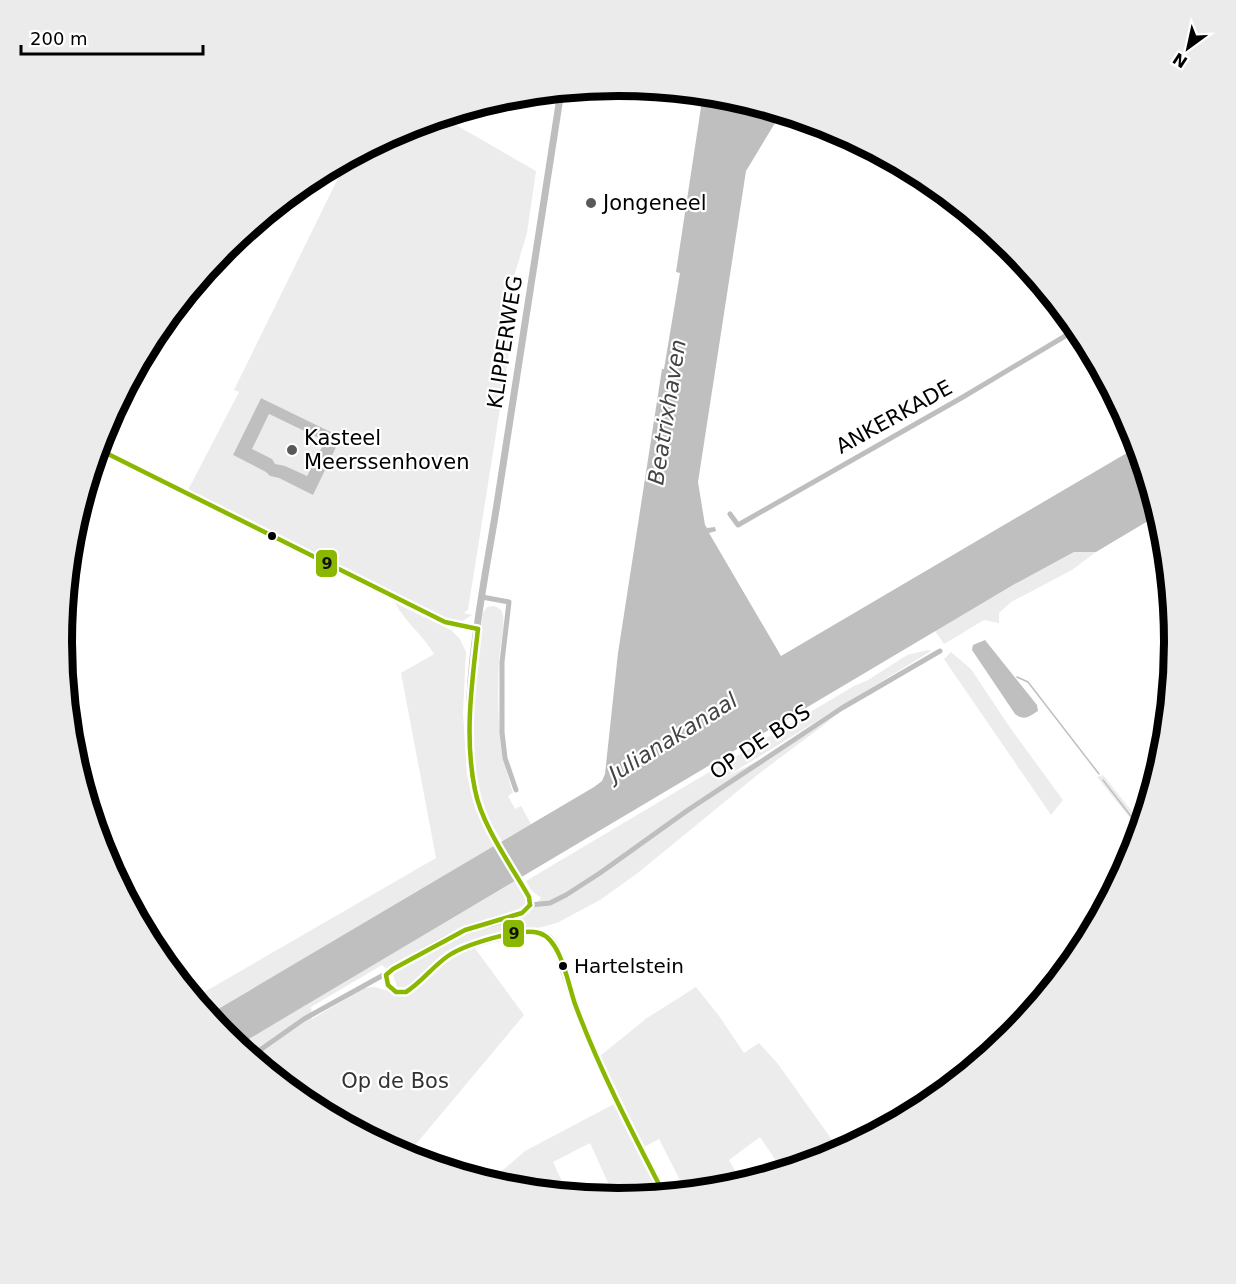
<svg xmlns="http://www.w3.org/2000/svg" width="1236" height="1284" viewBox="0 0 1236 1284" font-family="'DejaVu Sans',sans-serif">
<rect width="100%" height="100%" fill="#fff"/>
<g fill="#ececec" fill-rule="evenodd">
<path d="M442,117L536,171L527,233L512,283L515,314L468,610L464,613L472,615L461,622L450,620L187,492L239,392L234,390L348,158L405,128ZM261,398L341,437L313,494L279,478L270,476L267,472L233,455Z"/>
<polygon points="269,414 325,441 307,476 275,464 251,449"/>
<polygon points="1074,552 1096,552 1072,570 1011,602 999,613 999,623 984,620 944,644 935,631 1013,585"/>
<path d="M395,603L451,630L460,639L466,652L463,713L467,775L475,808L495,846L208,1015L194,998L436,858L401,673L434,654C423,635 405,622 395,603Z"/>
<path d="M494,606C499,608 502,609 503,615C505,629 500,646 499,661C497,707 498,749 513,793L508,796L515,809L521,806L531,824L502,841C496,831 489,821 485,809C464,746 474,677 483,613L487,607Z"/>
<path d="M928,650L931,651L724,778L791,744L836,716L761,772L639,872L600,900L557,923L542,927L496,934L470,941L444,953L416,982L409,987H397L393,975L382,965L311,1007L312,1019L364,988L375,987L399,994L455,956L474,947L524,1015L406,1156L309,1105L237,1046L515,880L528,901C517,914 501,915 486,920L501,922L525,916L541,898L531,890L526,881L854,686L868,680L907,655Z"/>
<polygon points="951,652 971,669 1011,729 1063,800 1051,815 944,659"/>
<polygon points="1103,775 1142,824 1140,830 1097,777"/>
<polygon points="696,987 719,1016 744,1053 759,1043 778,1064 840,1151 831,1156 783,1171 760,1137 729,1160 735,1171 708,1190 686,1192 659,1139 644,1147 600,1056 647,1018"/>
<polygon points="614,1104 659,1194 615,1198 590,1143 553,1162 568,1194 509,1188 489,1182 525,1151"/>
</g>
<g fill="#bfbfbf" fill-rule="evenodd">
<polygon points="703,94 727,96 781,113 746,171 698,482 705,525 707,528 715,527 716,531 709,533 781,656 1137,447 1158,515 1096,552 1074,552 1013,585 237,1046 224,1035 208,1015 594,787 602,781 605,774 618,653 662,369 664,369 680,273 676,272"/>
<path d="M261,398L341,437L313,495L279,478L270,476L266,472L233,455ZM269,414L325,441L307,476L285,466L275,464L272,459L252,449Z"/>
<path d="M985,640L1037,705L1038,711C1028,717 1025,721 1015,714L972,650L973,645Z"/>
</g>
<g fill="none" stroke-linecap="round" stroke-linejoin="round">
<g stroke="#bfbfbf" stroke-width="1.5">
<polyline points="1017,677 1028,682 1099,774"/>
<polyline points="1103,780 1140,828"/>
<polyline points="1101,912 1102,911"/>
</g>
<g stroke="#bebebe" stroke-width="5">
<polyline points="730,514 738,525 963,397 1077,329"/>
<polyline points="482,597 509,602 502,662 502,732 505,758 516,790"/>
<polyline points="530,905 550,903 566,895 600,873 688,810 842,708 940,651"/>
<polyline points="250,1057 304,1019 387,973"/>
</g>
<g stroke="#bebebe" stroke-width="7">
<path d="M561,91C540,229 518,366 497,504C483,593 457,703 476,792C483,828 511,865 529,897L530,905C519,921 485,923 466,930C441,939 417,956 393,969L386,975C386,988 394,994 406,992C422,983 433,967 448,956C463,946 519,930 536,932C546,934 553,940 557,949C582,1035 623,1114 664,1194"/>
<polyline points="98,449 445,622 478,629"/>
</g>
<g stroke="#fff" stroke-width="9">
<g id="bus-1">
<polyline points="98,449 445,622 478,629"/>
<path d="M478,629C472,682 464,737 475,790C482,826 511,865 529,897L530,905"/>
<path d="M530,905L522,913L465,930L393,969L386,975L388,985L396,992H406C422,982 432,967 448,956C464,945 520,927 539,933C561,939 568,984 575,1004C599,1069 632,1132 664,1194"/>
</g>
</g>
<use href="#bus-1" stroke="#8ab800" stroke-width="4.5"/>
</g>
<g fill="#595959" stroke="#fff" stroke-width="2">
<circle cx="591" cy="203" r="6"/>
<circle cx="292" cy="450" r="6"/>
</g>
<g fill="#000" stroke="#fff" stroke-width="2">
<circle cx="272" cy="536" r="5"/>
<circle cx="563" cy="966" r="5"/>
</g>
<g text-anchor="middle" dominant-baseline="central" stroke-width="4.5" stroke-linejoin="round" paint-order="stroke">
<g font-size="20" fill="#000" stroke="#fff" text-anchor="start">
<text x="574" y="966">Hartelstein</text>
</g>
<g font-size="21" fill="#000" stroke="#fff" text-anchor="start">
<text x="603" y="203">Jongeneel</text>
<text x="304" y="438">Kasteel<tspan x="304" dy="24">Meerssenhoven</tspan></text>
</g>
<g font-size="21" fill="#000" stroke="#fff">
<text transform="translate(505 342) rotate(-81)">KLIPPERWEG</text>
<text transform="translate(894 417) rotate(-29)">ANKERKADE</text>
<text transform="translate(760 742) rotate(-34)">OP DE BOS</text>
</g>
<g font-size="21" fill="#333" stroke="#fff">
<text x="395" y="1081">Op de Bos</text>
</g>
<g font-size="22" font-style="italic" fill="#444" stroke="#fff">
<text transform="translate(667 412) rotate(-81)">Beatrixhaven</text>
<text transform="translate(673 737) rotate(-32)">Julianakanaal</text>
</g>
</g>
<path d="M0 0H1236V1284H0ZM72 642a546 546 0 1 1 1092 0a546 546 0 1 1-1092 0Z" fill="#ebebeb" fill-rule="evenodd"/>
<path fill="none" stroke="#000" stroke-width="8" d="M72 642a546 546 0 1 1 1092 0a546 546 0 1 1-1092 0Z"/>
<g stroke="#fff" stroke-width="2">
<rect x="315" y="549" width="23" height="29" rx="6" fill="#8ab800"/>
<rect x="502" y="919" width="23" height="29" rx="6" fill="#8ab800"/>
</g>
<g font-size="16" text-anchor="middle" font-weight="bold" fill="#111">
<text x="327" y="569">9</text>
<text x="514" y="939">9</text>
</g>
<g transform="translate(1188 48) rotate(213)" stroke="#ffffff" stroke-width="4.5" paint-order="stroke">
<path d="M0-4.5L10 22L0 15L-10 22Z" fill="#000000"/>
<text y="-9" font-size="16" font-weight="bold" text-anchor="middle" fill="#000000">N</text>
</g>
<path d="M21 45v9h182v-9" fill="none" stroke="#000000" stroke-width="3"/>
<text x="30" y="45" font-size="18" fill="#000000" stroke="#ffffff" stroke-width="4.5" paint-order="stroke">200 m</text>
</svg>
